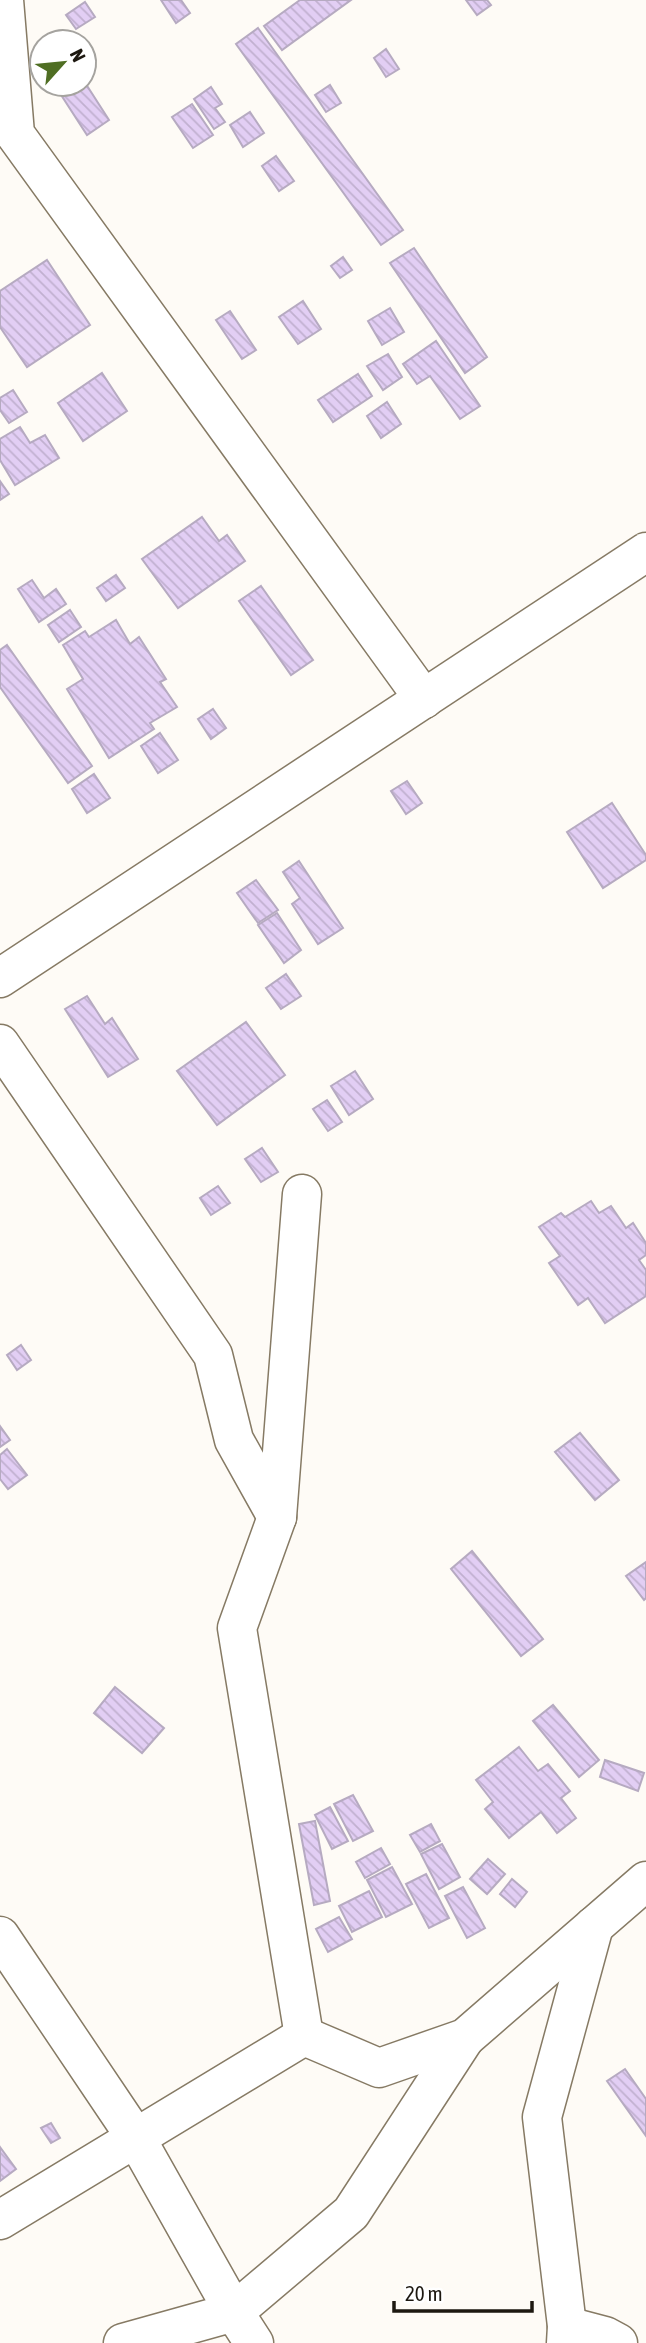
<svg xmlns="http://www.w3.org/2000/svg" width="646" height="2343" viewBox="0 0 646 2343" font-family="'Asap Condensed',sans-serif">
<defs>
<pattern id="building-back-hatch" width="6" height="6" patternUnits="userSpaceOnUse" patternTransform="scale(1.75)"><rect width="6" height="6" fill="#e2cef4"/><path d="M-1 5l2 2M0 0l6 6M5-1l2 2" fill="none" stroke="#c1b0d0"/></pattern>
</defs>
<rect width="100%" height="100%" fill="#fefbf6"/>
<g fill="url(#building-back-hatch)" stroke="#b6aac1" stroke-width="2">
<polygon points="161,0 181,0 190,13 176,23"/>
<polygon points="300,0 351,0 282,50 264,26"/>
<polygon points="466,0 487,0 491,5 477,15"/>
<polygon points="85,2 95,17 76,29 66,15"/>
<polygon points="258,28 403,230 381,245 236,44"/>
<polygon points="386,49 399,69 386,77 374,58"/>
<polygon points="84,81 109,120 87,135 54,84 84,84"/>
<polygon points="330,85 341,103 326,112 315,95"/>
<polygon points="211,87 222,104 215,108 225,122 214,129 194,99"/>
<polygon points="192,104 213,135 193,148 172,117"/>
<polygon points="250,112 264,133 243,147 230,125"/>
<polygon points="276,156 294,181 279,191 262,166"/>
<polygon points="414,248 487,357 465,373 390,263"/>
<polygon points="343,257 352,270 340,278 331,266"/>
<polygon points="47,260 90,325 27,367 0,327 0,291"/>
<polygon points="303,301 321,329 298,344 279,317"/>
<polygon points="390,308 404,332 382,345 368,321"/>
<polygon points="230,311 256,350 242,359 216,320"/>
<polygon points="436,341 480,406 460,419 430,376 417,384 403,364"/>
<polygon points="388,354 402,377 383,390 367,366"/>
<polygon points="102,373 127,411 83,441 58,403"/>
<polygon points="358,374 372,396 333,422 318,400"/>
<polygon points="13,390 27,412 9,423 0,410 0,398"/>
<polygon points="387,402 401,424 381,438 367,416"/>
<polygon points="20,427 30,443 45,435 59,458 15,485 0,460 0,439"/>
<polygon points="0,481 9,494 0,500"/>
<polygon points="202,517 219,541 227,535 245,561 178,608 142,559"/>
<polygon points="116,575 125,588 106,601 97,588"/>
<polygon points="32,580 44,598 56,589 66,604 39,622 18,589"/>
<polygon points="261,586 313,660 291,675 239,601"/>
<polygon points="70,610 81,627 59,642 48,625"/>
<polygon points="116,620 130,644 139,637 166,679 160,682 177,707 150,723 154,729 109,758 67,689 83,679 63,645 85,631 89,637"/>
<polygon points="7,645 92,766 68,783 0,687 0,650"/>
<polygon points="213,709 226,728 211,739 198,719"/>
<polygon points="160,733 178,760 158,773 141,746"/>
<polygon points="94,774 110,798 87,813 72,789"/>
<polygon points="407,781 422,803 406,814 391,791"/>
<polygon points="612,803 646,855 646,860 603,888 567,832"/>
<polygon points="299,861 343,928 318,944 292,904 300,898 283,872"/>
<polygon points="256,880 278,910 258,923 237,893"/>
<polygon points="277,913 301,950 284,963 258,925"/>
<polygon points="286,974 301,996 281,1009 266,988"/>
<polygon points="87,996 105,1024 112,1018 138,1059 108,1077 65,1009"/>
<polygon points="246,1022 285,1075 217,1125 177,1071"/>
<polygon points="355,1071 373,1099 349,1115 331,1086"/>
<polygon points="327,1100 342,1122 328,1131 313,1109"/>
<polygon points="262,1148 278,1172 261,1182 245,1159"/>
<polygon points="218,1186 230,1203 211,1215 200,1198"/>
<polygon points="591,1201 599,1213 611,1206 626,1228 633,1223 646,1243 646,1255 639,1260 646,1270 646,1296 605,1323 588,1298 578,1305 549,1263 560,1256 539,1227 561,1213 565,1217"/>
<polygon points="21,1345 31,1360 17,1370 7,1355"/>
<polygon points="0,1426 10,1440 0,1447"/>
<polygon points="580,1433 619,1480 595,1500 555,1452"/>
<polygon points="7,1449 27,1475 8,1489 0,1479 0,1455"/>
<polygon points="472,1551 543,1639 521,1656 451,1569"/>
<polygon points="646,1562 646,1598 644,1600 626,1576"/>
<polygon points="115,1687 164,1728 142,1753 94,1713"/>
<polygon points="553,1705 599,1760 579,1777 533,1721"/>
<polygon points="519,1747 538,1771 548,1764 570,1791 561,1798 576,1818 557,1833 541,1812 509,1838 485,1809 493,1802 476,1780"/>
<polygon points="605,1760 644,1773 638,1791 600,1777"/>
<polygon points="353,1795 373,1831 353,1841 334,1804"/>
<polygon points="330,1807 348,1841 332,1849 315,1815"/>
<polygon points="315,1821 330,1901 314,1905 299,1824"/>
<polygon points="431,1824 440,1841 420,1852 410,1835"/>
<polygon points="442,1844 460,1877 439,1889 421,1854"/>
<polygon points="381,1848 390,1864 365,1878 356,1862"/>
<polygon points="488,1859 505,1874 487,1894 470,1879"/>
<polygon points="392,1867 412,1904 386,1917 367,1880"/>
<polygon points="426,1874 449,1918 429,1928 406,1884"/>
<polygon points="512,1879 527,1892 515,1907 500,1894"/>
<polygon points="463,1887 485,1928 467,1938 445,1896"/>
<polygon points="369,1891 382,1917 352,1932 339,1906"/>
<polygon points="339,1917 352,1939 328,1952 316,1929"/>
<polygon points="625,2069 646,2099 646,2136 607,2081"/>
<polygon points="51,2123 60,2138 51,2143 41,2128"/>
<polygon points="0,2147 16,2169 0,2181"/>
</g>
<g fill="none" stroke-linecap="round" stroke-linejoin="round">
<g stroke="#867a64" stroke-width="41">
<g id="minor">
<polyline points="4,0 15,134 424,699"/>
<polyline points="0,978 646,552"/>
<polyline points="0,1044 213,1355 234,1440 277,1517"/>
<polyline points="302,1194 277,1517 237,1628 304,2036"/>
<polyline points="0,1936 136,2138 234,2312 351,2213 465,2038"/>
<polyline points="0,2220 304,2036 379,2068 465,2038 646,1881"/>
<polyline points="567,2326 605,2336 618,2343"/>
<polyline points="123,2343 234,2312 254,2343"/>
<polyline points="566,2343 567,2326 542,2117 594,1926"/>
</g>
</g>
<use href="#minor" stroke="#fff" stroke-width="38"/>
</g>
<g transform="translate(63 63) rotate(63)"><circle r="33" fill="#ffffff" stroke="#a5a39f" stroke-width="2"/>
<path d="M0-5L12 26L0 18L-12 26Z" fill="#4f6e23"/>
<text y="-10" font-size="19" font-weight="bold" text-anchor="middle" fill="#1d1810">N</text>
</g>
<path d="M394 2301v10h138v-10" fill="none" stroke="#1d1810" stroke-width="3.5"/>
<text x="405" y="2301" font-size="21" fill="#1d1810" stroke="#ffffff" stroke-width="5" paint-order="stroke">20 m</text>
</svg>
